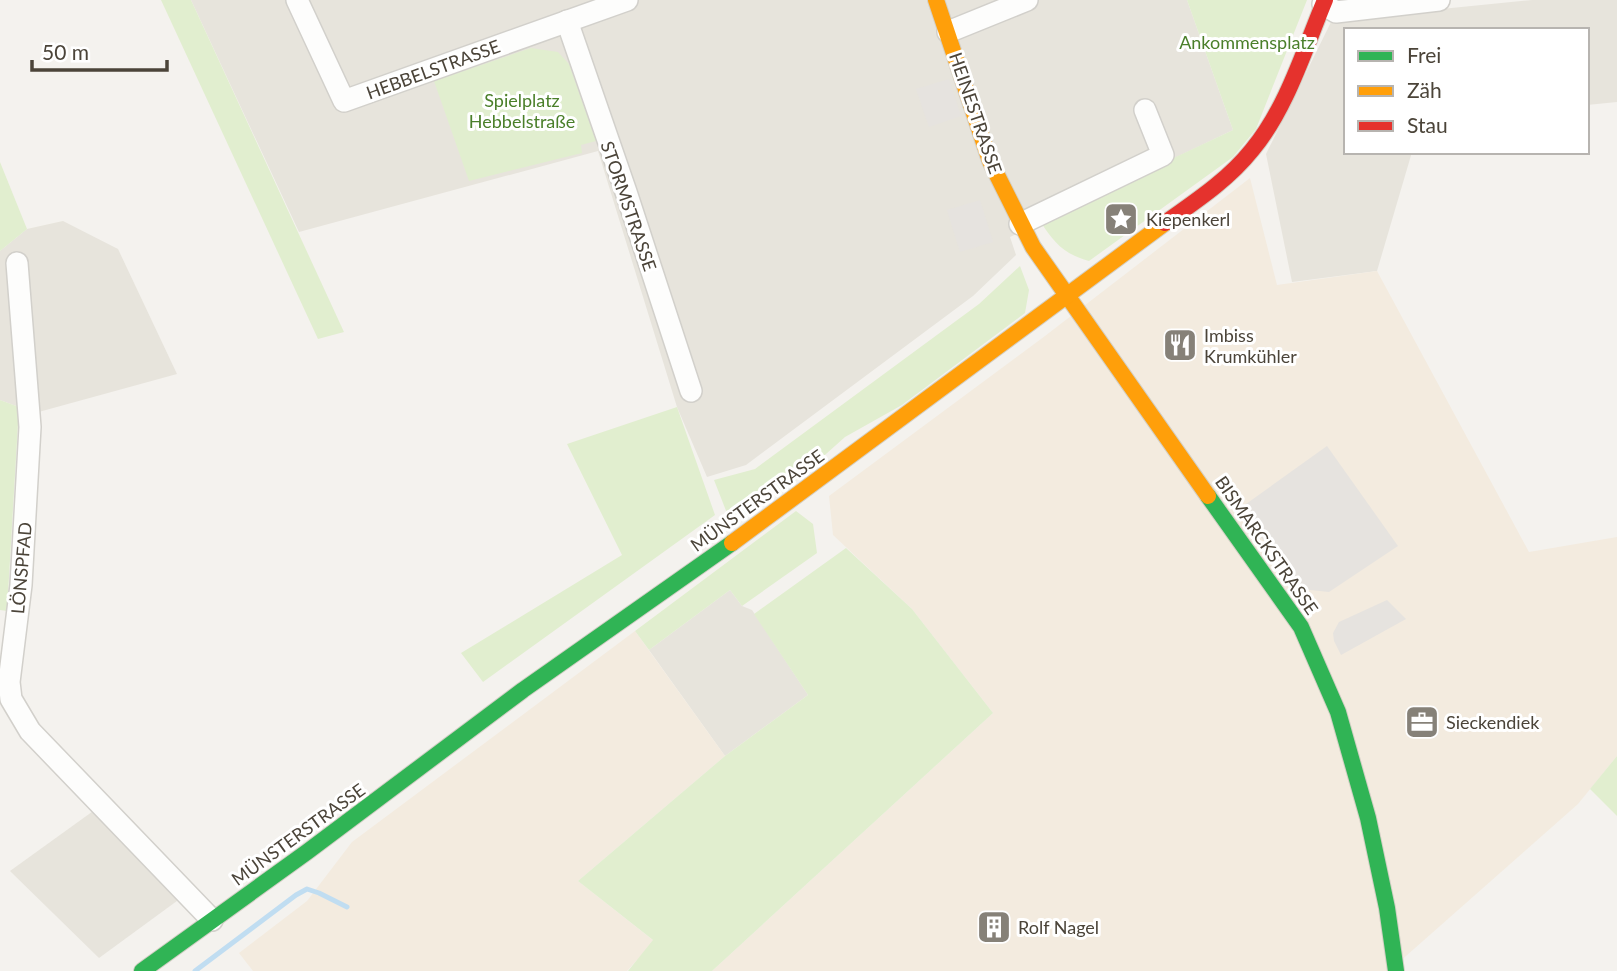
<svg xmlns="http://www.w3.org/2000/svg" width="1617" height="971" viewBox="0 0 1617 971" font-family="Lato,sans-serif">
<rect width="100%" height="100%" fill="#f4f2ee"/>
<g fill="#e7e4dc">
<polygon points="191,0 1187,0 1233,130 1010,237 1016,255 973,296 746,465 707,477 677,407 598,151 299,232"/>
<polygon points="1532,0 1617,0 1617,102 1587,105 1587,30 1346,30 1346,152 1412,152 1377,271 1292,282 1266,154 1332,20"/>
<polygon points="63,221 118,249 177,374 35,413 0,400 0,251 27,229"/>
<polygon points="730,590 742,606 752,610 808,695 725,756 649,650"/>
<polygon points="96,809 181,898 99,958 10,871"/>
</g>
<g fill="#f3ebdf">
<polygon points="1250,178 1277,285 1377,271 1529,552 1617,537 1617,756 1578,804 1389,971 712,971 993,713 912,609 833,535 829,496 1045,336"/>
<polygon points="635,631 725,756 578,881 654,941 627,971 253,971 239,953 307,901 352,842"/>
</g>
<g fill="#e1eecf">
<polygon points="161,0 191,0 344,332 318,339"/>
<path d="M1187,0H1307L1256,129L1233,157L1089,261C1064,254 1054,243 1040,221L1233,130Z"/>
<polygon points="531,48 558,52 569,64 596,141 581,145 582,153 469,181 434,81"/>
<polygon points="0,162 27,229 0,251"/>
<polygon points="1020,266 1029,290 1025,313 902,405 845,437 798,479 732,526 714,480 755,469 979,304"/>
<polygon points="0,400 19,407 7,611 0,610"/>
<polygon points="677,407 715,515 483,682 461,653 622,555 567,444"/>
<polygon points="796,511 813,524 817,553 742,606 730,590 649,650 635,631"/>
<polygon points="846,548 912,609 993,713 712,971 628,971 653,940 578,881 725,756 808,695 754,614"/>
<polygon points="1617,756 1617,816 1590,789"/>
</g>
<g fill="#e6e3df">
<polygon points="949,79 961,116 929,127 916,89"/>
<polygon points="980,200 993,242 960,252 947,210"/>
<polygon points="1327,446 1398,546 1329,592 1301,589 1239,509"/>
<polygon points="1387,600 1406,619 1341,655 1334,641 1333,633 1339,622"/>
</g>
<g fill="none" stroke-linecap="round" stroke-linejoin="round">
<polyline stroke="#c0ddf1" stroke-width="5" points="195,971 296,895 307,889 319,893 347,907"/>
<g stroke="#d2d0cb" stroke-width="24">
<g id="street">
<polyline points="297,0 344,101 627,0"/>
<polyline points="1323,4 1336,12 1439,0"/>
<polyline points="567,21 626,192 691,391"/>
<polyline points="948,32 1027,0"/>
<polyline points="1020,224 1163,155 1145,110"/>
<polyline points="17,263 30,427 21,585 9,682 11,699 30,731 212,920"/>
</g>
</g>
<g stroke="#d3cfc5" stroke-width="18">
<g id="fast">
<polyline points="1208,496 1301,627 1338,712 1368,818 1387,908 1396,971"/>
<polyline points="142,971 307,852 523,690 732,543"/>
</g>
</g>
<g stroke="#d3cfc5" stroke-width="18">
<g id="slow">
<polyline points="936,0 990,161 1033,247 1208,496"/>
<polyline points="732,543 1165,223"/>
</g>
</g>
<g stroke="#d3cfc5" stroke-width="18">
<path id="jam" d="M1165,223C1196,201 1228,180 1252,150C1287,108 1304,50 1325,0"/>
</g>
<use href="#street" stroke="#fdfdfc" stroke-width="21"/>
<use href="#fast" stroke="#30b455" stroke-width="16"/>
<use href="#slow" stroke="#ff9f0a" stroke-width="16"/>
<use href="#jam" stroke="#e5322d" stroke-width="16"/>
</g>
<defs>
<g id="sight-square" transform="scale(1.75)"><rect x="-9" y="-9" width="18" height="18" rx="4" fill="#868178" stroke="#fff"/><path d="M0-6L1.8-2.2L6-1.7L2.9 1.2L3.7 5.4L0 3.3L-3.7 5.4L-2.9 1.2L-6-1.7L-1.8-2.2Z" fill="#fff"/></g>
<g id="restaurant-square" transform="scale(1.75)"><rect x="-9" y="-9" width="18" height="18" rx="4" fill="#868178" stroke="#fff"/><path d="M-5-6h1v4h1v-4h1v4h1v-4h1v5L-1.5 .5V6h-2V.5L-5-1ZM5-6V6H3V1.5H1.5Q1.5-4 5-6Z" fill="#fff"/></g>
<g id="office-square" transform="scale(1.75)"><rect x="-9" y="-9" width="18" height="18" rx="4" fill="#868178" stroke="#fff"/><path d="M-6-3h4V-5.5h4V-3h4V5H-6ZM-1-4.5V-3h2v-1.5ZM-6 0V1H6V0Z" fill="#fff"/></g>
<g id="building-square" transform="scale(1.75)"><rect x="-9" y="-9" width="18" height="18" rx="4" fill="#868178" stroke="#fff"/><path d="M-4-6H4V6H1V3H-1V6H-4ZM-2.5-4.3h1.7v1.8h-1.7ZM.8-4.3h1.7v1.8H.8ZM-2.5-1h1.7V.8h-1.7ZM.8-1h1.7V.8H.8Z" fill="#fff"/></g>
</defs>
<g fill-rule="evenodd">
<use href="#sight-square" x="1121" y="219"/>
<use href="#restaurant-square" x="1180" y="345"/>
<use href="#office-square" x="1422" y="722"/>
<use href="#building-square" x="994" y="927"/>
</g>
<g text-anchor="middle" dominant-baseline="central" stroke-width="6" stroke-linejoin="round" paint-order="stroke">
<g font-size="18" fill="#4a7f2a" stroke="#fff">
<text x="1247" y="42">Ankommensplatz</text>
<text x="522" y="100">Spielplatz<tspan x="522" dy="21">Hebbelstraße</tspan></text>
</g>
<g font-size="18" fill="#4b4439" stroke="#fff">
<text transform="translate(433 69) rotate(-20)">HEBBELSTRASSE</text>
<text transform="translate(976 113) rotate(71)">HEINESTRASSE</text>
<text transform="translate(629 206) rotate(71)">STORMSTRASSE</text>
<text transform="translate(757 500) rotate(-36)">MÜNSTERSTRASSE</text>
<text transform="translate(1267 545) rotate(55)">BISMARCKSTRASSE</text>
<text transform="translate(21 568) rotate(-85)">LÖNSPFAD</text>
<text transform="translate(298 834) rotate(-36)">MÜNSTERSTRASSE</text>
</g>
<g font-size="18" fill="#4b4439" stroke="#fff" text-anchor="start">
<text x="1146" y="219">Kiepenkerl</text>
<text x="1204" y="335">Imbiss<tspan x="1204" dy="21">Krumkühler</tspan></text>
<text x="1446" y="722">Sieckendiek</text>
<text x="1018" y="927">Rolf Nagel</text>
</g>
</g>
<rect x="1344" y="28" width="245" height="126" fill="#ffffff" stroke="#b7b4b0" stroke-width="2"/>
<rect x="1358" y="51" width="35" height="10" fill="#30b455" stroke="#b7b4b0" stroke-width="2"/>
<text x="1407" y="63" font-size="21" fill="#4b4439">Frei</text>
<rect x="1358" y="86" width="35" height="10" fill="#ff9f0a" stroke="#b7b4b0" stroke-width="2"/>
<text x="1407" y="98" font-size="21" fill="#4b4439">Zäh</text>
<rect x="1358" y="121" width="35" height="10" fill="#e5322d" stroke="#b7b4b0" stroke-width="2"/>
<text x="1407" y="133" font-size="21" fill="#4b4439">Stau</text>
<path d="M32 60v10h135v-10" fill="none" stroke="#4b4439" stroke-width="3.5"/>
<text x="42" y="60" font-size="21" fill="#4b4439" stroke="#ffffff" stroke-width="5" paint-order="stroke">50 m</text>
</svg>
